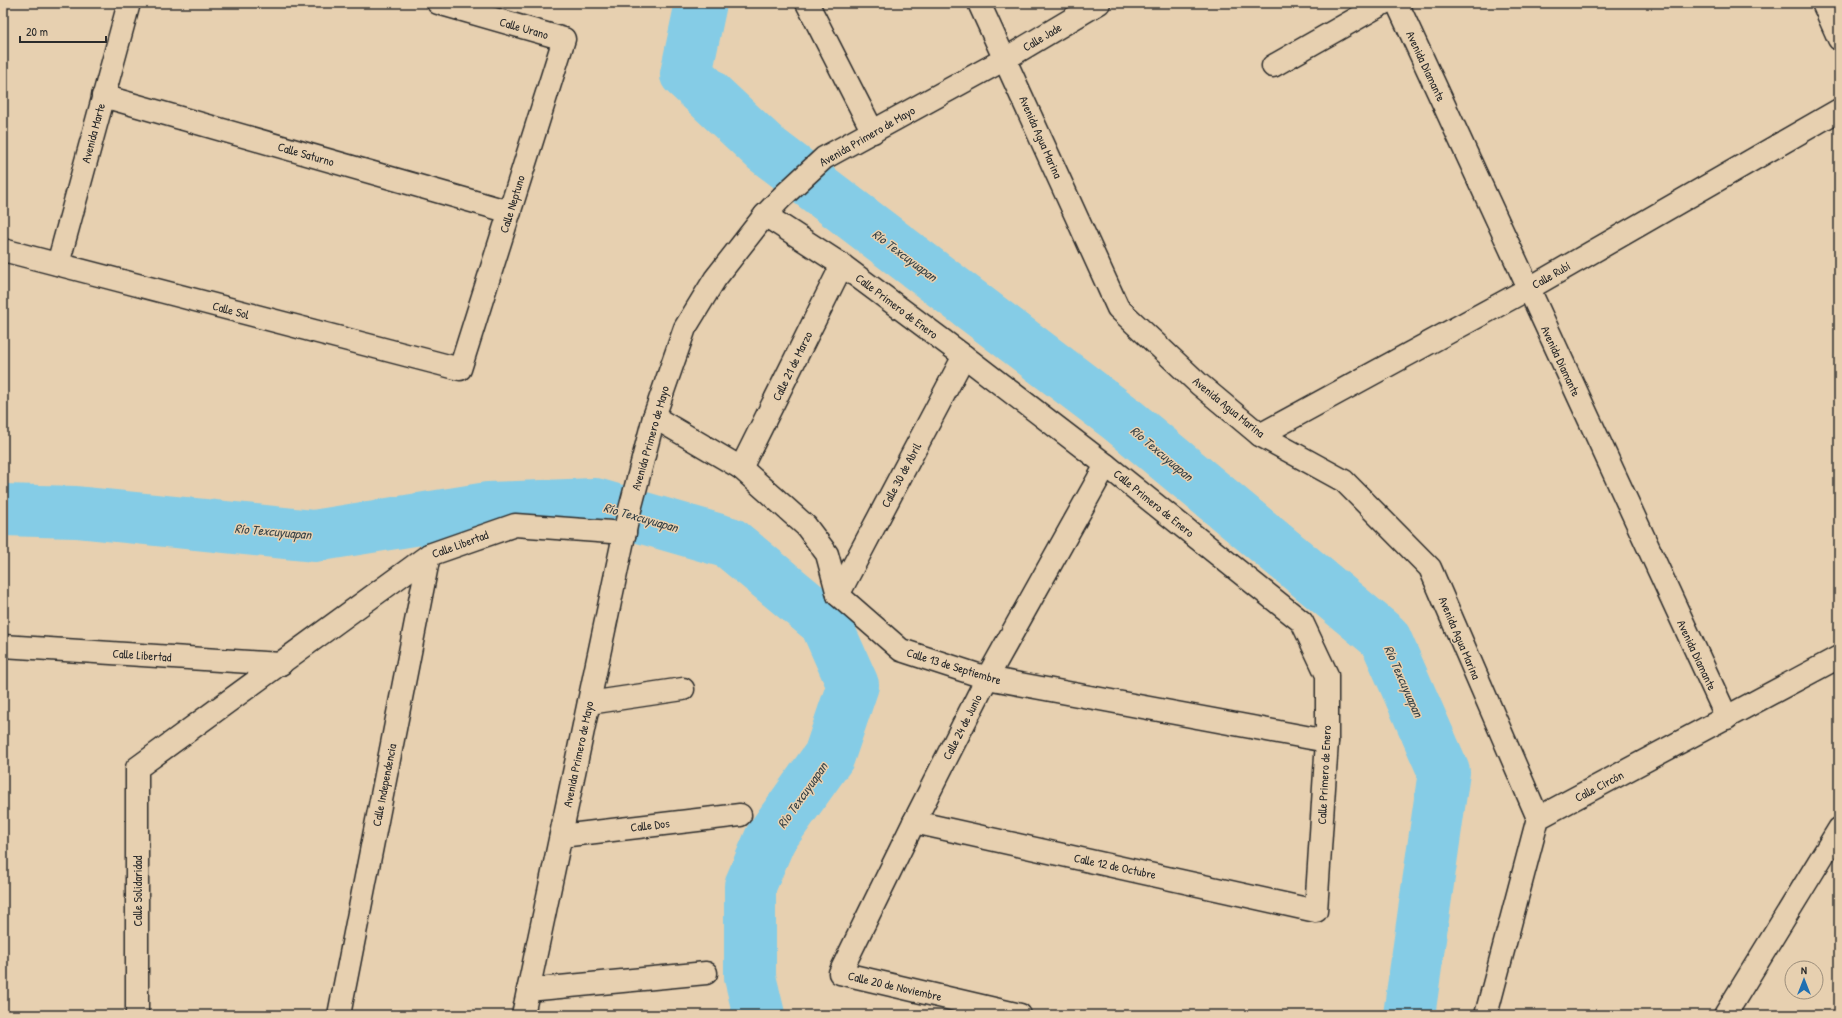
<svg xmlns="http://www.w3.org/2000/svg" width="1842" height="1018" viewBox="0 0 1842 1018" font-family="'Patrick Hand',sans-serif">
<rect width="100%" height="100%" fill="#e7d0b0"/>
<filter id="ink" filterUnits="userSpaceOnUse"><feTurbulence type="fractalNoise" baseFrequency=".025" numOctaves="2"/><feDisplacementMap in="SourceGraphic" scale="8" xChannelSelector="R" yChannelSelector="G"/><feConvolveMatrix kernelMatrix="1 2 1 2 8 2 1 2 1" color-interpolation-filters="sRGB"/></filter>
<g filter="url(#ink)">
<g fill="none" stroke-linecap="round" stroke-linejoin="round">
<g stroke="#85cce6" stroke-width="52">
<polyline points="701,3 686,74 766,149 1119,417 1385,638 1444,772 1409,1015"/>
<polyline points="3,510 76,512 314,536 488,508 595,504 730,543 825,622 853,685 829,756 770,839 750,886 750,977 759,1015"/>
</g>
<g stroke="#2b2b2b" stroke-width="25">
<g id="minor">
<polyline points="807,3 873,132"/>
<polyline points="979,3 1118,308 1199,384 1260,435 1344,481 1430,568 1538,818"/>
<polyline points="1397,3 1727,718"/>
<polyline points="1823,3 1839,39"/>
<polyline points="1273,66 1384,3"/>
<polyline points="103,96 510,212"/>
<polyline points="765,215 842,265 964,356 1106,465 1302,622 1327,675 1327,741 1316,911 914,822"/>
<polyline points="3,250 460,369 564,39 438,3"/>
<polyline points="58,264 129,3"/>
<polyline points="654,417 741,468 806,526 827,554 838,595 901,650 987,678 1327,741"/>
<polyline points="1260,435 1528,289 1839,110"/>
<polyline points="741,468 842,265"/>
<polyline points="838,595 964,356"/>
<polyline points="3,646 281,664"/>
<polyline points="589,703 683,689"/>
<polyline points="561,836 740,815"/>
<polyline points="528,990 706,973"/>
<polyline points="137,1015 137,768 429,555 515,525 625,533"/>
<polyline points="339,1015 429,555"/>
<polyline points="523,1015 627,521 654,417 685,328 715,279 765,215 782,197 824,158 1005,59 1099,3"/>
<polyline points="1020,1015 840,973 914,822 987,678 1106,465"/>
<polyline points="1486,1015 1538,818 1839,657"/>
<polyline points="1725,1015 1839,829"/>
</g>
</g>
<use href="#minor" stroke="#e7d0b0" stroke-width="22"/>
</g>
</g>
<g text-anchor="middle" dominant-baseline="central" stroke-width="3" stroke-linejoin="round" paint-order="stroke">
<g font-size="12" fill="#2b2b2b" stroke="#e7d0b0">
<text transform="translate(524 28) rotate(16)">Calle Urano</text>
<text transform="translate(1042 37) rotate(-31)">Calle Jade</text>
<text transform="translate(1426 66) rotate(65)">Avenida Diamante</text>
<text transform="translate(93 133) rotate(-75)">Avenida Marte</text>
<text transform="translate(867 136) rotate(-30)">Avenida Primero de Mayo</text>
<text transform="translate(1041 137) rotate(66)">Avenida Agua Marina</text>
<text transform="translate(306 154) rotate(16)">Calle Saturno</text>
<text transform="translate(512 204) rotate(-73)">Calle Neptuno</text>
<text transform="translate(1551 275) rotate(-30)">Calle Rubí</text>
<text transform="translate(897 306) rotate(37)">Calle Primero de Enero</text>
<text transform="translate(231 310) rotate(15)">Calle Sol</text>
<text transform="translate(1561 361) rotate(65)">Avenida Diamante</text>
<text transform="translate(792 366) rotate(-64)">Calle 21 de Marzo</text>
<text transform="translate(1229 407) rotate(39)">Avenida Agua Marina</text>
<text transform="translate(650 438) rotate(-74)">Avenida Primero de Mayo</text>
<text transform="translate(901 475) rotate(-62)">Calle 30 de Abril</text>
<text transform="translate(1154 503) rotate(39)">Calle Primero de Enero</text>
<text transform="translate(460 544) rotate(-20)">Calle Libertad</text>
<text transform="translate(1460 638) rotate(67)">Avenida Agua Marina</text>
<text transform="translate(142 655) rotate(4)">Calle Libertad</text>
<text transform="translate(1697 655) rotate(65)">Avenida Diamante</text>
<text transform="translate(954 666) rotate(17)">Calle 13 de Septiembre</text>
<text transform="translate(962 727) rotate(-63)">Calle 24 de Junio</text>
<text transform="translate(578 754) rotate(-78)">Avenida Primero de Mayo</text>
<text transform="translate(1324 775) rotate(-87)">Calle Primero de Enero</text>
<text transform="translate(384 785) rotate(-79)">Calle Independencia</text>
<text transform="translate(1599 786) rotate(-28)">Calle Circón</text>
<text transform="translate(650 825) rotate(-7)">Calle Dos</text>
<text transform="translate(1115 866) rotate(12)">Calle 12 de Octubre</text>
<text transform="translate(137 891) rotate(-90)">Calle Solidaridad</text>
<text transform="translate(895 986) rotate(13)">Calle 20 de Noviembre</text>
</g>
<g font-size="13" font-style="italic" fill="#384347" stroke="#e7d0b0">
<text transform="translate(905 255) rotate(37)">Río Texcuyuapan</text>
<text transform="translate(1162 453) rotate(40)">Río Texcuyuapan</text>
<text transform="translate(641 517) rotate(16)">Río Texcuyuapan</text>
<text transform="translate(273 531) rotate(5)">Río Texcuyuapan</text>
<text transform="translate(1404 681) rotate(66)">Río Texcuyuapan</text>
<text transform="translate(802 795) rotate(-55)">Río Texcuyuapan</text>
</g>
</g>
<rect width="1842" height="1018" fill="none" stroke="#e7d0b0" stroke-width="16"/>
<rect x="8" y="8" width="1826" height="1002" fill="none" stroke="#2b2b2b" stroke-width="1.5" filter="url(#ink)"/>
<g transform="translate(1804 980)"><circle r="19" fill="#e7d0b0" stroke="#9c8e7b"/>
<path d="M0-3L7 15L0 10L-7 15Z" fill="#1f6fb2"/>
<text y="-6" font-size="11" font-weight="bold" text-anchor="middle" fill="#2b2b2b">N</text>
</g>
<path d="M20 36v6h86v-6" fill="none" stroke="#2b2b2b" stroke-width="2"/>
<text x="26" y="36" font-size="12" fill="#2b2b2b" stroke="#e7d0b0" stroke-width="3" paint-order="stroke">20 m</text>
</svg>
